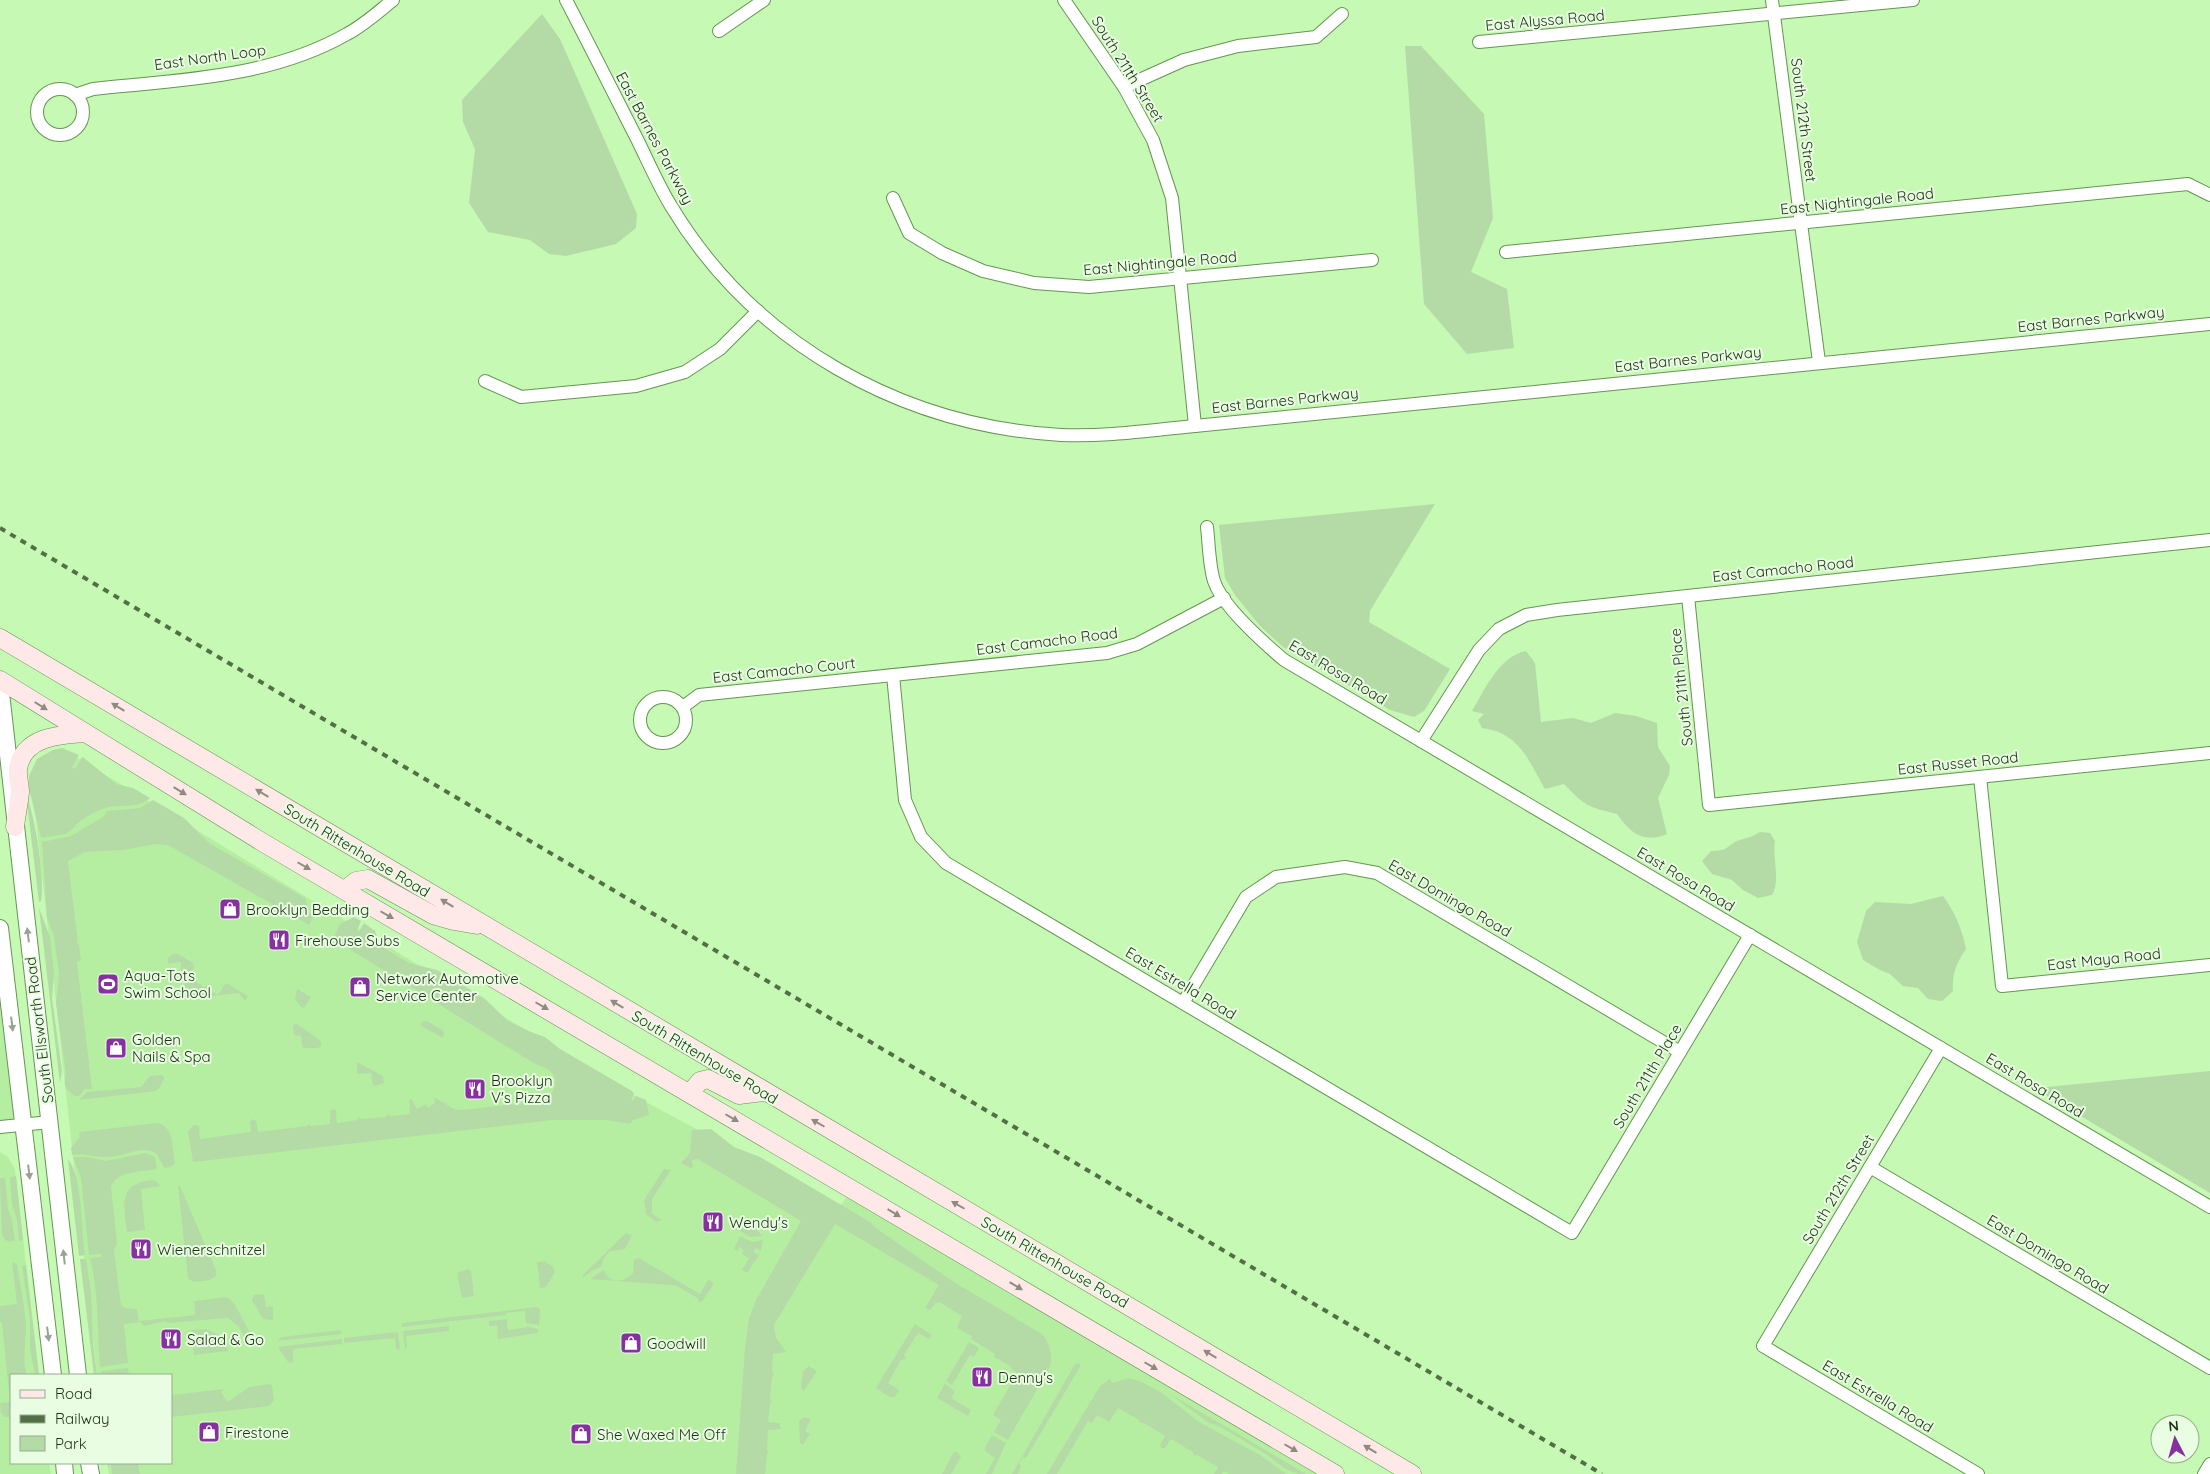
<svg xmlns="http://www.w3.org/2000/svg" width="2210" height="1474" viewBox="0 0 2210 1474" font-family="Quicksand,sans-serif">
<rect width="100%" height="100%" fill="#c6f9b3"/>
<g fill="#b6eea1">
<polygon points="66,751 626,1091 840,1207 852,1188 1335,1474 109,1474 107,1463 171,1463 171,1375 97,1375 31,774"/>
<polygon points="0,925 24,1124 0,1127"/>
<polygon points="0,1152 8,1157 15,1170 39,1375 11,1375 11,1463 49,1463 51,1474 0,1474"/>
</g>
<g fill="#b4dba6">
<polygon points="542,14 560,39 637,214 636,228 616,244 566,256 549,254 530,240 488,232 469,203 475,149 463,122 462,100"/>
<polygon points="1405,46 1421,46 1484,114 1493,218 1471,272 1507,289 1514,348 1467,354 1424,304"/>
<polygon points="1435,504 1370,611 1369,622 1450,669 1424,711 1414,717 1390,710 1283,647 1260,626 1235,595 1225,578 1219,525"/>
<path d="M1526,651L1535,663L1541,722L1573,718L1591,723L1615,713L1636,716L1657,723L1658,747L1670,766L1669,775L1658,798L1667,834C1644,844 1630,833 1617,814C1588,807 1585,806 1564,784L1545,789C1528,760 1520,733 1482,728L1478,720L1484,714L1472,711C1484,691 1499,656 1526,651Z"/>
<path d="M62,748L79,755L72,767L75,769L82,757L84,758L116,784L133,788L150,798C138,809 120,804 105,808C95,811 85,818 75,825L76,826L66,834L41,838L29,788V776L37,759L53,750Z"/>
<path d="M26,794C35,817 45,877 41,901L39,902Z"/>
<path d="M153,800L184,818L209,843L305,898L310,914L314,915L309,925L168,845L156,844L123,850L85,852L68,861L78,944H79L81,961L77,962L92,1089H84L80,1096H75C65,1088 63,1087 66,1074L56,1003L59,975L54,936L47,918L42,842L71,836L103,817L107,811L140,808Z"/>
<path d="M1760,832L1770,833L1775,841C1772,859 1781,879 1772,895L1758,898L1743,890L1732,880L1712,874L1702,861L1711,851C1731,850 1723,848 1737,841C1744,838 1751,838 1760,832Z"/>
<path d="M1943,896C1955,912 1962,929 1966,949C1956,964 1952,973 1953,991L1942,1001L1928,999L1918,988L1903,986L1890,974L1880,970L1863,960L1857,942L1866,911L1875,902L1911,904Z"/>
<polygon points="39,908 50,937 54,974 52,998 62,1071 60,1083"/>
<path d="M354,917L361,921L357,931H359L364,923L375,931L381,946L409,963L437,970L458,982L485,999L508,1021L531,1032L545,1037L560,1049L632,1091L634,1094L631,1100L633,1101L636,1096L646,1100L649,1115L633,1120L630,1124L607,1120H553L193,1162L188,1132L193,1125L199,1126L200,1139L251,1132L250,1122L252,1119L256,1121L258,1132L307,1126L309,1124L311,1126L330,1124V1111L332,1109L336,1110L337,1123L357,1120L359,1117L362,1119L385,1117L388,1114L390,1116L410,1114L409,1099L412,1100L417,1109L426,1104L428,1108L435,1103L434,1097L454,1109L462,1110L544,1101C553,1095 560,1081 551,1072C546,1067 537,1065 532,1062L333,939L340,924Z"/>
<polygon points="173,954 178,954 193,963 194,968 188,976 204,987 207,985 208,989 218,995 225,984 228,984 248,996 245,1001 239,993 186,999 184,979 181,977 181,962 168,964 168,958"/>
<polygon points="297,989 311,997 304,1008 301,1007 295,999"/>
<polygon points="427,1021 444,1031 443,1038 421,1026 421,1022"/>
<polygon points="297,1024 321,1041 321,1046 318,1048 303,1048 301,1036 294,1035 293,1025"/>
<polygon points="357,1062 383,1076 384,1083 375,1086 373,1085 371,1073 357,1074"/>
<polygon points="2210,1071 2210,1193 2042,1093 2047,1087"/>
<polygon points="162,1075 164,1078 160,1087 156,1091 79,1100 87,1092 141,1087 150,1076"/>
<path d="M158,1123C174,1127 172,1148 175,1163L171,1167L164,1168L157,1154C143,1144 123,1157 107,1157C94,1158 87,1153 72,1155L71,1148L80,1137L79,1132Z"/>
<path d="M711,1129L734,1147L760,1157L870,1222L876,1228L952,1281L1042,1334C1050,1343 1053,1356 1050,1367L1008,1440L994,1432L1001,1420L993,1415L1017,1373L1011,1369L1012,1367L994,1357L995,1354L971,1339L972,1336L957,1328L962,1316L939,1302L936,1303L930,1310L925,1308L939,1285L835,1224L774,1325L776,1338L786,1352L773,1354L772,1372L774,1374L772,1377L770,1399L772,1402L770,1403L768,1422L779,1423L781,1429L768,1430L767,1450L769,1453L767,1455L765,1474H736L745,1348L749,1319L756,1300L801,1221L698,1159L692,1160L693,1169L681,1163L690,1153L692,1130Z"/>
<path d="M145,1153L155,1157L157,1169C143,1172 115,1171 111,1187L117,1243L114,1251L121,1305L125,1308L137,1309L139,1321L195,1315L194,1301L227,1297L234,1303L256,1344L248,1345L239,1327L228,1318L167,1323L166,1321L144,1326L140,1322L124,1324L128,1363L100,1367C97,1329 99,1293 90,1258L101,1257V1254L89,1255L81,1178L73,1157H86L106,1161Z"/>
<path d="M68,1159C83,1178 81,1230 85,1255L79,1256Z"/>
<polygon points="664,1169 671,1170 652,1199 652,1214 662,1220 656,1222 646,1214 644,1200"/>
<polygon points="16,1176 23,1240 19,1241 17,1220 12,1204 10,1177"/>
<polygon points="0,1178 5,1178 8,1209 12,1221 15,1240 10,1242 5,1240 2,1235"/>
<path d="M151,1180L156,1181L160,1186L141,1189L145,1230L127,1232C124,1207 117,1184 151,1180Z"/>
<polygon points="178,1186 180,1186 216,1270 216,1276 210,1280 193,1282 188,1278"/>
<polygon points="740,1220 759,1232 762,1236 750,1237 740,1231 741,1229 735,1225"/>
<polygon points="626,1233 632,1235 625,1249 610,1251 603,1259 602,1266 590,1272 583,1278 583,1275"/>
<polygon points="740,1236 752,1242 763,1240 761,1251 756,1248 753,1252 759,1255 747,1273 742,1270 749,1258 742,1254 744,1250 739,1247 737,1251 734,1249"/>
<path d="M639,1258L700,1294L708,1280L712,1281L713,1285L702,1302L698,1301L699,1299L677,1286L670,1285L590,1279L604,1270C609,1284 624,1283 633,1273L634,1260Z"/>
<polygon points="80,1259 86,1259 91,1292 93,1344 97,1375 94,1375"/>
<polygon points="545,1261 553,1267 555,1272 546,1287 540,1288 537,1262"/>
<path d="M12,1262L17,1264C20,1285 25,1307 26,1328C26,1344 22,1360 27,1375H11V1417H5L1,1413L0,1403L10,1402L2,1323L0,1322V1306L17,1304Z"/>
<polygon points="26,1265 39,1375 35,1375 30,1349 30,1320 22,1266"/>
<polygon points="469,1269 471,1271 474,1296 462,1298 457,1273"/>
<polygon points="264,1294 266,1307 273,1306 273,1320 263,1319 252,1300 254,1295"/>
<polygon points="537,1307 540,1309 539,1325 526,1323 525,1311 506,1313 506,1315 402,1327 402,1323"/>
<polygon points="507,1319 508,1330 528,1327 538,1329 538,1333 498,1339 497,1326 489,1326 489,1321"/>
<polygon points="915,1324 932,1335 929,1339 918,1333 904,1355 906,1359 901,1360 888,1383 899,1390 895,1397 890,1397 876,1388"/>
<polygon points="449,1326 449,1331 406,1336 407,1347 405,1349 403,1331"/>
<polygon points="206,1329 219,1335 229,1351 194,1355 193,1348 203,1347 202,1335 192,1333 191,1330"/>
<polygon points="341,1330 341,1334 277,1341 282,1337"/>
<polygon points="398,1332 400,1350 396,1349 395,1338 344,1343 344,1338"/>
<polygon points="342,1339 342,1344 293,1349 293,1363 288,1362 278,1347"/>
<polygon points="969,1342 979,1348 974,1357 970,1355 952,1385 946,1381"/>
<polygon points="1080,1363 1080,1367 1026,1458 1023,1457 1019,1464 1021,1466 1018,1474 1012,1474 1075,1364"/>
<polygon points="809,1366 817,1371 804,1391 801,1388 803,1371"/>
<polygon points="128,1368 129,1375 102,1375 101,1371"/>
<polygon points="1129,1378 1142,1382 1162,1393 1199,1422 1260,1455 1286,1474 1230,1474 1224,1471 1222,1474 1214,1474 1218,1467 1197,1455 1194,1456 1193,1452 1171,1439 1165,1448 1161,1448 1160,1445 1165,1436 1144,1423 1140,1423 1139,1420 1118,1408 1109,1422 1097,1415 1092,1423 1088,1421 1057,1474 1047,1474 1100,1386 1110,1379 1112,1383"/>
<polygon points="945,1383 955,1392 951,1398 971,1410 968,1416 937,1398"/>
<polygon points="269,1384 272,1385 274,1400 269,1406 171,1417 171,1395 225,1389 221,1392 228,1402 249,1387"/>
<polygon points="1170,1394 1306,1474 1298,1474 1284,1468 1266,1454 1221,1427 1209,1423"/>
<polygon points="804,1417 811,1419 805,1431 810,1434 803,1445 800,1443 799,1421"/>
<polygon points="992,1435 1006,1443 992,1474 986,1474 995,1458 985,1451 985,1447"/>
<polygon points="954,1452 957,1452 961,1457 951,1474 942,1474"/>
<polygon points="111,1463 138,1463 140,1474 112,1474"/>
</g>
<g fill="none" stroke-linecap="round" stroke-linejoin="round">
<g stroke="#669553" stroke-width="14">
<g id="minor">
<path d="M566,0C590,46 613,92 637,139C648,161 658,185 671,206C754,344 902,426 1061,435C1105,437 1152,430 1195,426L2210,324"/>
<polyline points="1064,0 1124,87 1153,140 1172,198 1195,426"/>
<polyline points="1772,0 1819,362"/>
<polyline points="719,31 764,0"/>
<polyline points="1479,42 1913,0"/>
<polyline points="1124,87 1184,60 1238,46 1316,37 1342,14"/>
<circle cx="60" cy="112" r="23"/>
<path d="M75,95L93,89C179,80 270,78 347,34C364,25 378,12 393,0"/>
<polyline points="893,198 909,233 942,253 983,271 1034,283 1089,287 1372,260"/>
<polyline points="1506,252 2188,184 2210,195"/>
<polyline points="485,381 521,397 636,386 685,372 720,349 758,311"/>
<path d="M1207,527C1209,544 1209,565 1214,581C1222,606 1264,643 1284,660L2210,1207"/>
<polyline points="1688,596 1709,805 2210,753"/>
<polyline points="893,675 905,800 921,837 946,863 1572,1233 1750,935"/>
<circle cx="663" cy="720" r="23"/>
<polyline points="683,707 699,695 1107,653 1137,644 1224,598"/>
<polyline points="1421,741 1479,650 1499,629 1526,615 1557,610 2210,540"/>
<polyline points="1980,777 2002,986 2210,965"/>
<polyline points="1183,1003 1246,897 1276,877 1345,867 1377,873 1680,1052"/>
<polyline points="1941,1048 1763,1346 1978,1474"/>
<polyline points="0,1127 50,1122"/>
<polyline points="1870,1167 2210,1368"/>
<polyline points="2204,1474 2210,1464"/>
</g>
</g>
<g stroke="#669553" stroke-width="18">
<g id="tertiary">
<polyline points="0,684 78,1375"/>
<polyline points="0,928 53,1375"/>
<polyline points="64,1463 65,1474"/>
<polyline points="89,1463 91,1474"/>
</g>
</g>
<g stroke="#669553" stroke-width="19">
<g id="secondary">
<polyline points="0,638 1412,1474"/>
<polyline points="0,680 262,842 1335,1474"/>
<path d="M15,827C16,816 19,804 20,792C20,784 17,776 18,769C23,736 60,735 85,733"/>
<polyline points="345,890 356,881 368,879 433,915 454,921 477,925"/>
<polyline points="690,1093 700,1081 708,1079 739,1095 764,1092"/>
</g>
</g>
<use href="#minor" stroke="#fff" stroke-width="12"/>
<use href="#tertiary" stroke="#fff" stroke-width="16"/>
<use href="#secondary" stroke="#ffe8e8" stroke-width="18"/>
<polyline stroke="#526f46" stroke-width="4" stroke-dasharray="6 6" stroke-linecap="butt" points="0,528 1602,1474"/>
</g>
<defs><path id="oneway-solid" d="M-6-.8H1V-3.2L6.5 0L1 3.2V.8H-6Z" transform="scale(1.25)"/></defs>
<g fill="#8e8c7e">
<use href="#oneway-solid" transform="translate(41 706) rotate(32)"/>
<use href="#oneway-solid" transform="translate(118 707) rotate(-149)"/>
<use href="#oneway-solid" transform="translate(180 791) rotate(31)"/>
<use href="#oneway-solid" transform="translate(262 793) rotate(-149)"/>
<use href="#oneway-solid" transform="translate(304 866) rotate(30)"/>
<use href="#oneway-solid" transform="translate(447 903) rotate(-149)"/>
<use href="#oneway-solid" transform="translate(387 915) rotate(30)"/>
<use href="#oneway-solid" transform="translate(617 1004) rotate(-149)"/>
<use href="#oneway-solid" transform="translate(542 1006) rotate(30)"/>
<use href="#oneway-solid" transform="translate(732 1118) rotate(30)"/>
<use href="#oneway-solid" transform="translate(818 1123) rotate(-150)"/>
<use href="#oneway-solid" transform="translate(958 1205) rotate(-150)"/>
<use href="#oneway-solid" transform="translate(894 1213) rotate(31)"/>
<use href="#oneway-solid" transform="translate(1016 1286) rotate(31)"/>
<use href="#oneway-solid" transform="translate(1210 1354) rotate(-149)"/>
<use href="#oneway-solid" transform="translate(1151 1366) rotate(30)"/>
<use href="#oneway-solid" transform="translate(1291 1448) rotate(30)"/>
<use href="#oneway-solid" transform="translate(1370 1449) rotate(-149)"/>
</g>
<g fill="#99a296">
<use href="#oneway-solid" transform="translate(28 935) rotate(-97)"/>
<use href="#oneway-solid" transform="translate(12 1024) rotate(83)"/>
<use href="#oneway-solid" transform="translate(29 1172) rotate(83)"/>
<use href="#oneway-solid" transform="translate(64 1257) rotate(-96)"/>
<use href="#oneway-solid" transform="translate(48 1334) rotate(83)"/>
</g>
<defs>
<g id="shop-square" transform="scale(1.125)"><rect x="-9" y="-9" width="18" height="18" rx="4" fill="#86319f" stroke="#e8fde1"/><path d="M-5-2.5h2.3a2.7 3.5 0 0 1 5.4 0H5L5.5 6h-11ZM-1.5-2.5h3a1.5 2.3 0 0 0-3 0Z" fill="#fff"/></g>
<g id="restaurant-square" transform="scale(1.125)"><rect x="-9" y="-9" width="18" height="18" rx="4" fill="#86319f" stroke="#e8fde1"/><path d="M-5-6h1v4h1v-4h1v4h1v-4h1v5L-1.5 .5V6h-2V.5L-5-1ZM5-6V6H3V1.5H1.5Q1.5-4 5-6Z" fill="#fff"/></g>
<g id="stadium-square" transform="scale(1.125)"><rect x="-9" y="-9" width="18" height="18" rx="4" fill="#86319f" stroke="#e8fde1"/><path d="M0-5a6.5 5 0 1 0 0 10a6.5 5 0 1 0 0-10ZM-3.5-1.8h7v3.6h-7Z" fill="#fff"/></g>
</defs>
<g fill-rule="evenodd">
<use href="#shop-square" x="230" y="909"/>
<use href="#restaurant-square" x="279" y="940"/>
<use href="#stadium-square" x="108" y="984"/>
<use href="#shop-square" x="360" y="987"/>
<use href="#shop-square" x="116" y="1048"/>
<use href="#restaurant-square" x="475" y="1089"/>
<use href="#restaurant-square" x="713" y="1222"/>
<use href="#restaurant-square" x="141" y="1249"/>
<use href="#restaurant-square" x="171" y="1339"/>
<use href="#shop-square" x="631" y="1343"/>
<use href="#restaurant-square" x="982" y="1377"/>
<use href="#shop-square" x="209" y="1432"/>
<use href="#shop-square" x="581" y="1434"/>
</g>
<g text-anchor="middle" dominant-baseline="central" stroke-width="4" stroke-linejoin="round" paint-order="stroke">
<g font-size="15" fill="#1d3015" stroke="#e8fde1">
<text transform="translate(1545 20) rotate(-5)">East Alyssa Road</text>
<text transform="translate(210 57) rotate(-8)">East North Loop</text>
<text transform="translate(1128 69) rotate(58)">South 211th Street</text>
<text transform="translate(1804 120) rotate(83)">South 212th Street</text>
<text transform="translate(655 138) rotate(62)">East Barnes Parkway</text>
<text transform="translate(1857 201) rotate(-6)">East Nightingale Road</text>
<text transform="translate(1160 263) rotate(-5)">East Nightingale Road</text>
<text transform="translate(2091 319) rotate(-6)">East Barnes Parkway</text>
<text transform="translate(1688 359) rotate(-6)">East Barnes Parkway</text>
<text transform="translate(1285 400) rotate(-6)">East Barnes Parkway</text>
<text transform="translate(1783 569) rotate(-6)">East Camacho Road</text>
<text transform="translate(1047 641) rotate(-7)">East Camacho Road</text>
<text transform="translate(784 670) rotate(-6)">East Camacho Court</text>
<text transform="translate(1338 672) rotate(31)">East Rosa Road</text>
<text transform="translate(1681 687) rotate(-96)">South 211th Place</text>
<text transform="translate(1958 763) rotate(-6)">East Russet Road</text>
<text transform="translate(357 850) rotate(31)">South Rittenhouse Road</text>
<text transform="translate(1686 879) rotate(31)">East Rosa Road</text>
<text transform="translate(1450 898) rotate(30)">East Domingo Road</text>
<text transform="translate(2104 959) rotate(-6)">East Maya Road</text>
<text transform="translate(1181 983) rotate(31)">East Estrella Road</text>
<text transform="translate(39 1030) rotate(-97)">South Ellsworth Road</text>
<text transform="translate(705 1057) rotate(31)">South Rittenhouse Road</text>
<text transform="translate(1647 1076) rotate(-59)">South 211th Place</text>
<text transform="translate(2035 1085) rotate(31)">East Rosa Road</text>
<text transform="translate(1838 1189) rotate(-59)">South 212th Street</text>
<text transform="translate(2048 1254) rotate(31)">East Domingo Road</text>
<text transform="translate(1055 1262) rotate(30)">South Rittenhouse Road</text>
<text transform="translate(1878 1396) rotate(31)">East Estrella Road</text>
</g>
<g font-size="15" fill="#1d3015" stroke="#e8fde1" text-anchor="start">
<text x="246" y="909">Brooklyn Bedding</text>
<text x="295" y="940">Firehouse Subs</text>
<text x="124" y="975">Aqua-Tots<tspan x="124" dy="17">Swim School</tspan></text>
<text x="376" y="978">Network Automotive<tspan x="376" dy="17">Service Center</tspan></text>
<text x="132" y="1039">Golden<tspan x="132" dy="17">Nails &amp; Spa</tspan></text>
<text x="491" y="1080">Brooklyn<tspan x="491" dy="17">V's Pizza</tspan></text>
<text x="729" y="1222">Wendy's</text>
<text x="157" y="1249">Wienerschnitzel</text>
<text x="187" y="1339">Salad &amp; Go</text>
<text x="647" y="1343">Goodwill</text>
<text x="998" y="1377">Denny's</text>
<text x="225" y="1432">Firestone</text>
<text x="597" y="1434">She Waxed Me Off</text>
</g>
</g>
<rect x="10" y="1374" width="162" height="90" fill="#e8fde1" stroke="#97ab8f"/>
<rect x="20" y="1390" width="25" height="8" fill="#ffe8e8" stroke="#97ab8f"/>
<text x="55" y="1399" font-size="15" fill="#1d3015">Road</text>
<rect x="20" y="1415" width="25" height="8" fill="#526f46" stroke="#97ab8f"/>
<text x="55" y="1424" font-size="15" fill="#1d3015">Railway</text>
<rect x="20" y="1436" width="25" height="15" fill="#b4dba6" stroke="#97ab8f"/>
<text x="55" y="1449" font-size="15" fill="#1d3015">Park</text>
<g transform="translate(2175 1439) rotate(354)"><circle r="24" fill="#e8fde1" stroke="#97ab8f"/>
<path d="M0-4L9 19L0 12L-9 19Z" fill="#86319f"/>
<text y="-8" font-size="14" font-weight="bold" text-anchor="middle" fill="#1d3015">N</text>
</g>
</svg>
